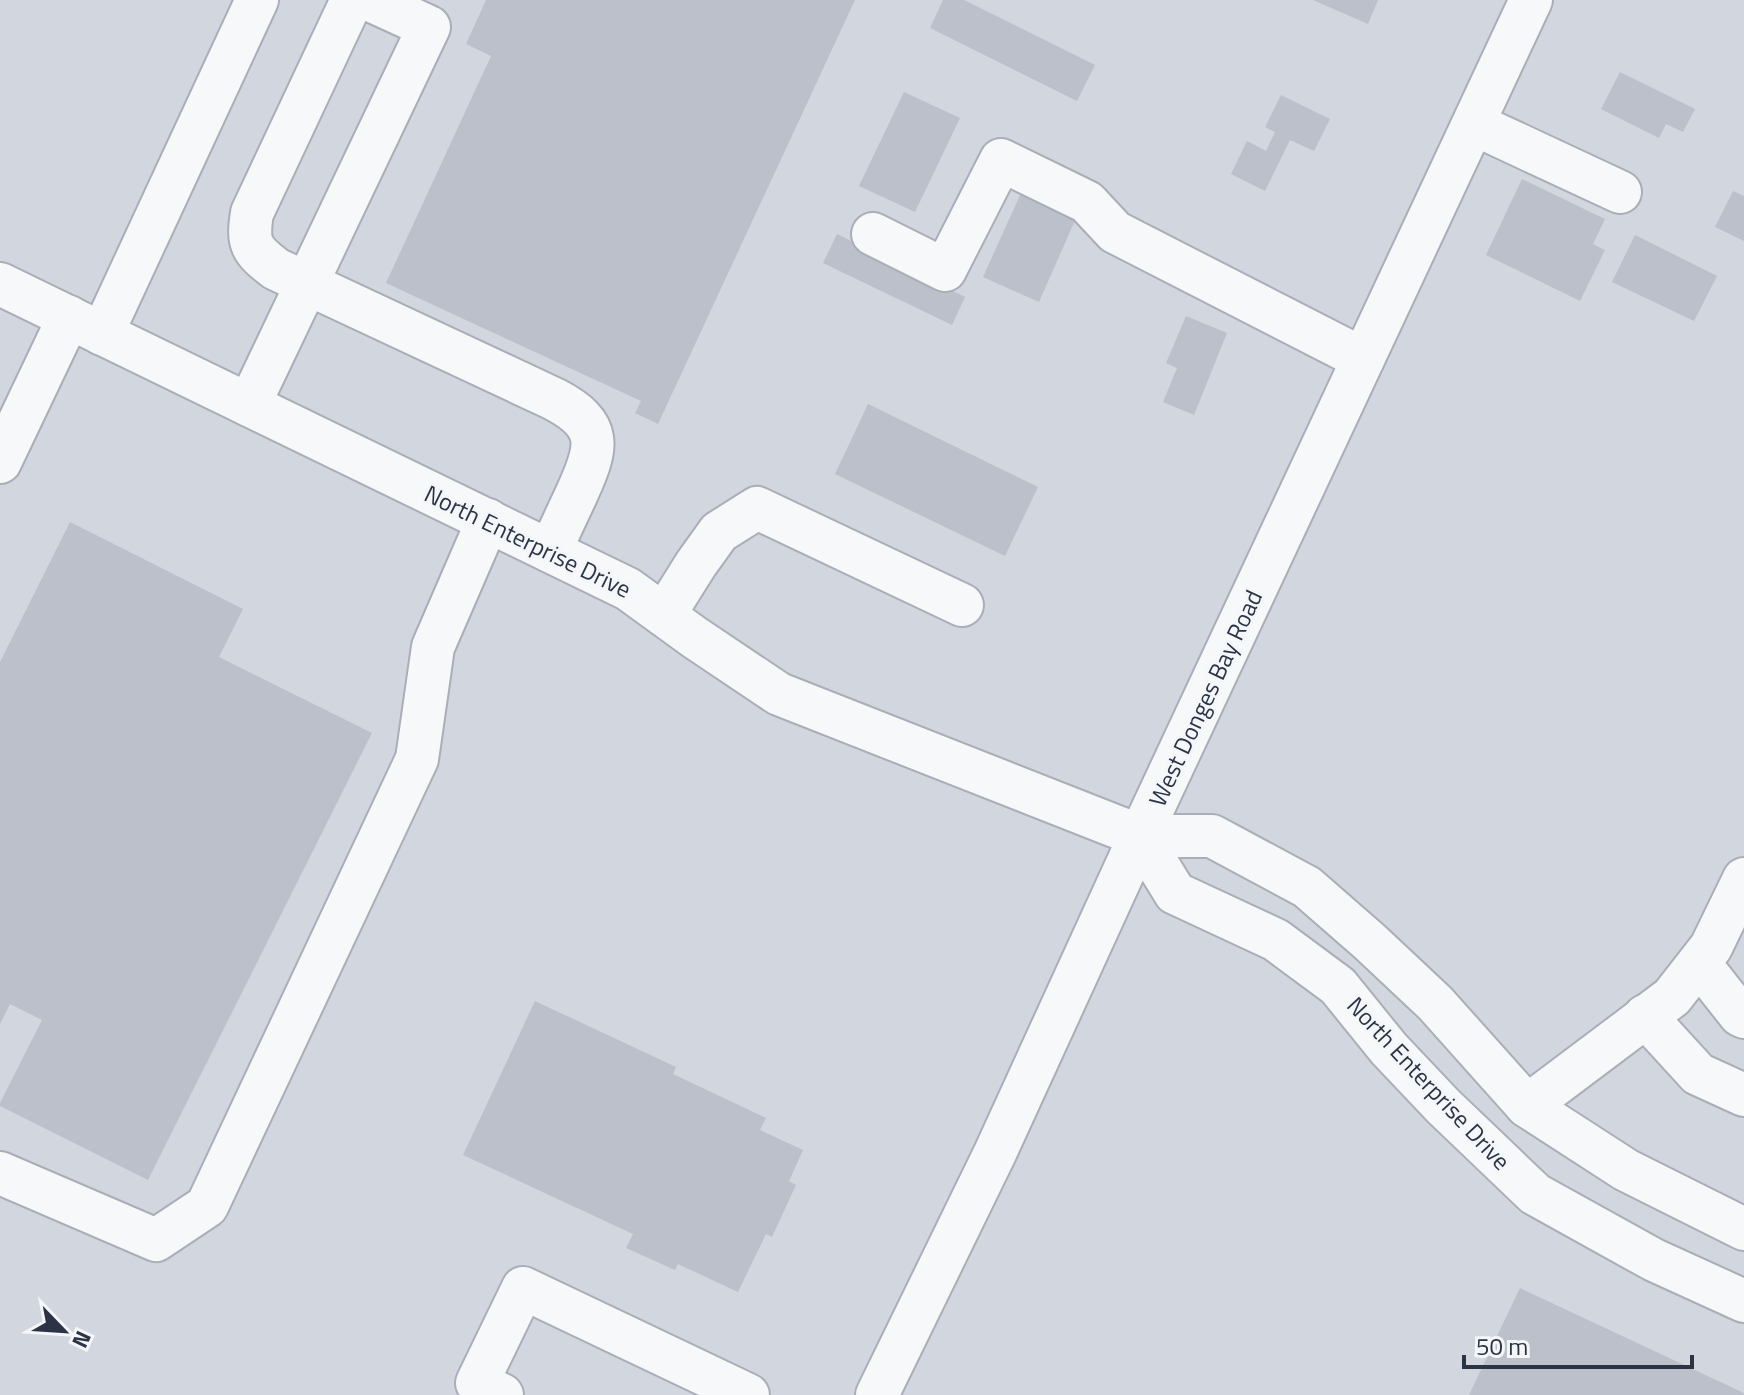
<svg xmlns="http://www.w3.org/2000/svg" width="1744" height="1395" viewBox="0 0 1744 1395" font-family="'Titillium Web',sans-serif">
<rect width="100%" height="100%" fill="#e4e7ec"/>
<rect fill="#d2d6de" x="0" y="0" width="1744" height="1395"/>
<g fill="#bbc0ca">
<polygon points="486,0 855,0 658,424 635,413 641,401 386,283 491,56 466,44"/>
<polygon points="943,0 964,0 1095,65 1077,101 930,28"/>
<polygon points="1313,0 1378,0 1368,24"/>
<polygon points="1620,72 1695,109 1683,132 1666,124 1659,138 1601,109"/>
<polygon points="904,92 960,118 915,212 859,186"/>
<polygon points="1281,95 1330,119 1314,151 1290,140 1265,191 1231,174 1247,141 1266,151 1275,132 1265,127"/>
<polygon points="1522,179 1605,219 1593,244 1605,250 1580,301 1486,255"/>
<polygon points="1733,191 1744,196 1744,241 1715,227"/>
<polygon points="1021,193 1076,218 1039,302 983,277"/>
<polygon points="837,234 965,297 952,325 823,263"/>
<polygon points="1635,235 1717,276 1694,321 1612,282"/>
<polygon points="1186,316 1227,333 1194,415 1163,402 1177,368 1166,363"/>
<polygon points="868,404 1038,487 1005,556 835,474"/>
<polygon points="70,522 243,609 219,657 372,733 148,1180 0,1106 0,1103 42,1020 10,1004 0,1024 0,662"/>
<polygon points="535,1001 676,1067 673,1074 766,1118 760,1130 803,1150 789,1181 796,1185 772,1237 766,1234 738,1292 678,1264 675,1270 626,1248 633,1234 463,1155"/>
<polygon points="1520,1288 1744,1393 1744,1395 1469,1395"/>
</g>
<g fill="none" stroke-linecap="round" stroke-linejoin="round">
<g stroke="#a9aeb7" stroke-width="46">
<g id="minor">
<path d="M352,0L252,213C247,244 251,250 276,269L554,399C604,425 598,447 577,493C568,512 559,532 550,551"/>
<polyline points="1474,124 1620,192"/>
<polyline points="873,234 945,270 1001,160 1087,202 1115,232 1363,359"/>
<polyline points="0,284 628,589 694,637 779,694 1140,836 1212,836 1307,887 1370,942 1435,1003 1527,1106 1626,1170 1744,1229"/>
<polyline points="102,334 257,0"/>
<polyline points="249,405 429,27 370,0"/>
<polyline points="0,462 69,317"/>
<polyline points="664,615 696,564 719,532 757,508 962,605"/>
<polyline points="1140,836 1175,893 1276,940 1338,986 1389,1049 1443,1106 1535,1194 1654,1260 1744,1301"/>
<polyline points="1699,963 1740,1015 1744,1017"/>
<polyline points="1645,1016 1698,1074 1744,1095"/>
<polyline points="1527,1106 1672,997 1711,947 1744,879"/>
<polyline points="0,1173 156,1240 207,1206 417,759 433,647 488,520"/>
<polyline points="502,1395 477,1383 523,1288 748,1395"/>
<polyline points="877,1395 995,1153 1140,836 1531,0"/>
</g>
</g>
<use href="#minor" stroke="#f7f8fa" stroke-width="42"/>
</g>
<g text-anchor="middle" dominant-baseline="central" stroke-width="6" stroke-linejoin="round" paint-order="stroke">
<g font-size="24" fill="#2b3445" stroke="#f4f6f9">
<text transform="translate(528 541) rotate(26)">North Enterprise Drive</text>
<text transform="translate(1205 698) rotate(-65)">West Donges Bay Road</text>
<text transform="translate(1429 1083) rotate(47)">North Enterprise Drive</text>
</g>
</g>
<g transform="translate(64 1331) rotate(115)" stroke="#f4f6f9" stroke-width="6" paint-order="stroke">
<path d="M0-6L14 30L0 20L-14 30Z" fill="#2b3445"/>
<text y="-12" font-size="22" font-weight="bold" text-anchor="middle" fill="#2b3445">N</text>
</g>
<path d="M1464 1355v12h228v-12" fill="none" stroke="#2b3445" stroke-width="4"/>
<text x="1476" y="1355" font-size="24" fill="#2b3445" stroke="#f4f6f9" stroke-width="6" paint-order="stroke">50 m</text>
</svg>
